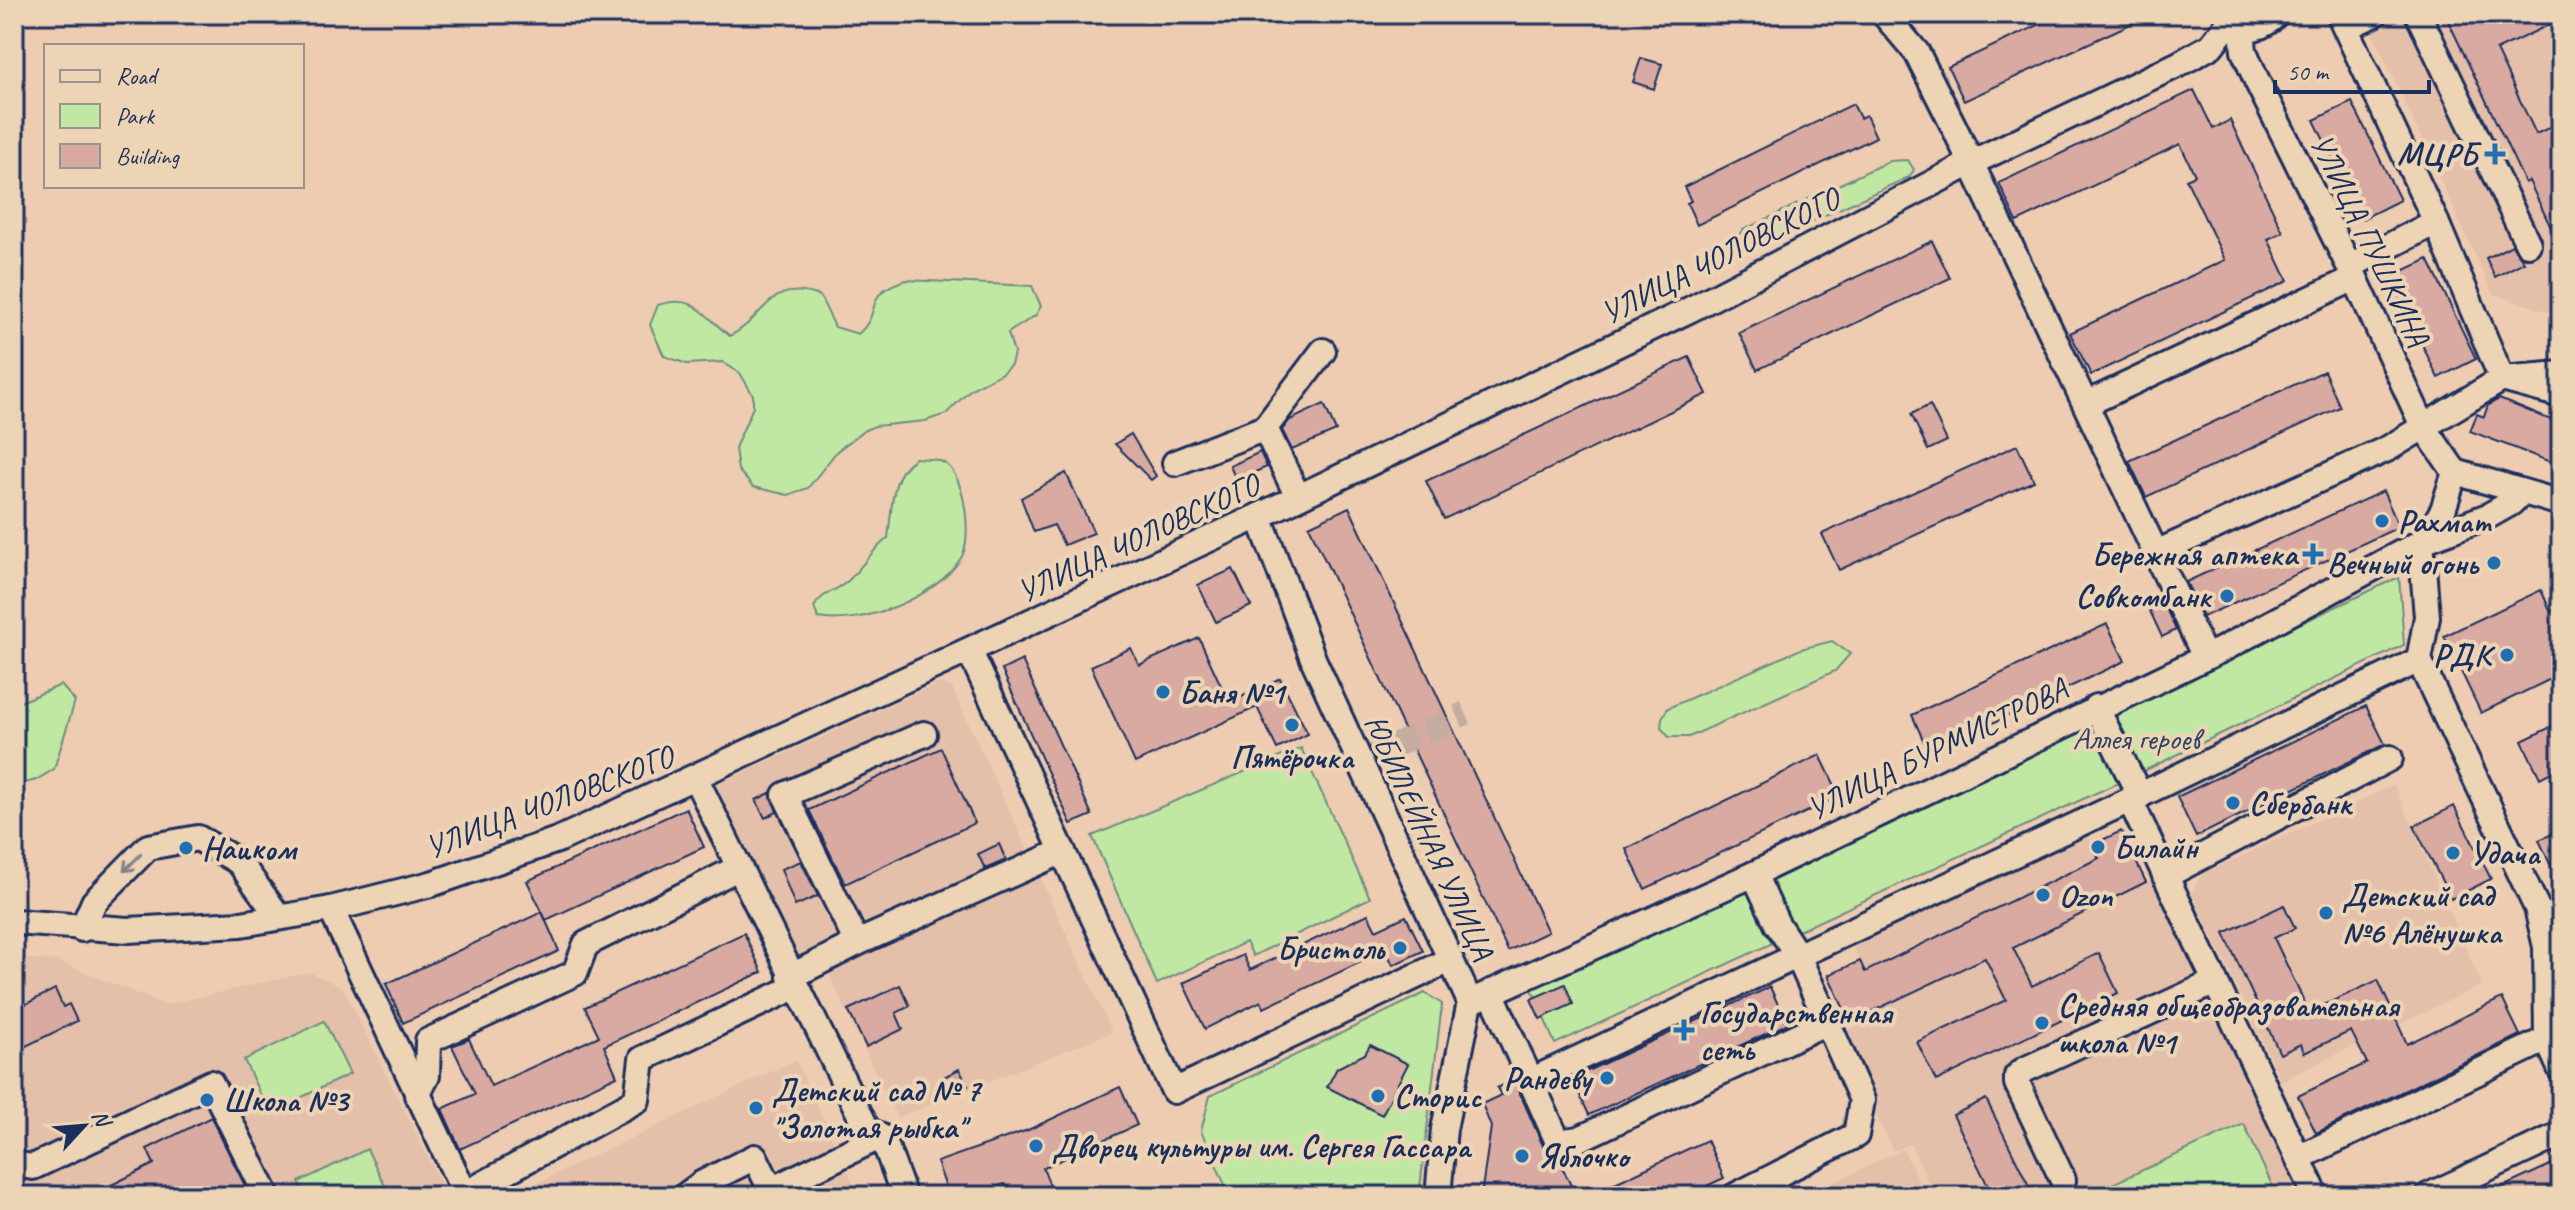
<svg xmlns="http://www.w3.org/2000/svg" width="2575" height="1210" viewBox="0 0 2575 1210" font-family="Caveat,sans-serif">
<rect width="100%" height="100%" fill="#eeccb1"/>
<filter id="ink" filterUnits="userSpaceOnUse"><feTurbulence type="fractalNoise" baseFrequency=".0125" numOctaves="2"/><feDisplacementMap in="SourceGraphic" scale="16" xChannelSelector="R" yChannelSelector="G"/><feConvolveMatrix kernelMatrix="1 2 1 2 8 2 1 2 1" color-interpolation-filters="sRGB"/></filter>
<g filter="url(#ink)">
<g fill="#e4bfaa">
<polygon points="2364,14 2561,14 2561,316 2493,294"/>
<polygon points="939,683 952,688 1112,1032 897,1118 821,957 798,962 714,786"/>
<polygon points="2394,785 2482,985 2281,1081 2192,893 2201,875"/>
<polygon points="2083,827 2118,898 2155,879 2305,1196 1935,1196 1911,1144 1893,1151 1838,1036 1884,1010 1849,939"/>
<polygon points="14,959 55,960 165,1005 310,972 343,988 447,1196 14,1196"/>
<polygon points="796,1060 859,1196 510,1196"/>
<polygon points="1903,1149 1926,1196 1806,1196"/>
</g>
<g fill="#c1e8a3" stroke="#6e8c80" stroke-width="2">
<polygon points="1908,160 1914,170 1909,177 1751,249 1734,248 1743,230 1889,161"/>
<path d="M906,280L1032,286L1041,306L1036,315L1008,333L1014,353L1011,365L1002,373L971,389L946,414L925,421L875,426L865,430L837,451L808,488L788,495L753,487L738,470L735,448L753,407V395L740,373L722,362L687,364L664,356L650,325L658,305C695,293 703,315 730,336C767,317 768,278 820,296L835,327L858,334C885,310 860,294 906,280Z"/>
<path d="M916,458C926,459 938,458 946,464C965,477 973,539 961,558C937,598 862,626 818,618L814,607C822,592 838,591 849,580C863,566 872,550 888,538C892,511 890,472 916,458Z"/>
<polygon points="2399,577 2404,645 2152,767 1555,1044 1531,987"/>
<polygon points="1832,641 1850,654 1835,671 1689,737 1669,737 1661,728 1662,718 1668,708 1801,649"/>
<polygon points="61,685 75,701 54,769 36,780 14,786 14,699 18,703"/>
<polygon points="1301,748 1370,898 1253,956 1246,942 1157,984 1092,836"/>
<polygon points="1425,993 1442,1004 1419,1196 1230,1196 1201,1131 1210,1096"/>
<polygon points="324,1021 350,1074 269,1113 244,1060"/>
<polygon points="2244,1124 2277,1196 2092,1196 2090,1194"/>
<polygon points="367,1149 390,1196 306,1196 299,1182"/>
</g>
<g fill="#d9aaa1" stroke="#1b2f5e" stroke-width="2">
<polygon points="2062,14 2152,14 1964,101 1948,67"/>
<polygon points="2445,14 2561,14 2561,19 2496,50 2536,134 2561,122 2561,249 2529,181 2525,183"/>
<polygon points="1641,58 1662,64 1654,89 1633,82"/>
<polygon points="2194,90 2213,129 2230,120 2283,232 2268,239 2288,281 2091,375 2070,333 2225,260 2186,179 2195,175 2180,144 2017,222 1999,183"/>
<polygon points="2352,102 2400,200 2362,219 2314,120"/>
<polygon points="1853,104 1860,118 1866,115 1876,137 1697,225 1687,203 1691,201 1684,187"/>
<polygon points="1932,241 1950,278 1757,370 1739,333"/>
<polygon points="2512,245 2524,262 2495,277 2486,258"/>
<polygon points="2428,259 2476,359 2438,378 2390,277"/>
<polygon points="1689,357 1707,394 1444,519 1426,481"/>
<polygon points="2324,371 2340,407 2146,497 2129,461"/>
<polygon points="2499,399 2561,424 2561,466 2470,431 2477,414 2484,417 2488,405"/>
<polygon points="1324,404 1336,431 1292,450 1282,430 1290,420"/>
<polygon points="1930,405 1947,441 1928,450 1911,414"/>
<polygon points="1131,434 1156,476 1151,480 1115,444"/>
<polygon points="2017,445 2034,481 1839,570 1822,534"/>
<polygon points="1260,452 1267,467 1236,480 1230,466"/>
<polygon points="1066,473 1094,533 1064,545 1054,525 1034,532 1021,498"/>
<polygon points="2383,491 2399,527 2203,617 2186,582"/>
<polygon points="1349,507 1548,932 1508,951 1309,526"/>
<polygon points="1233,569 1251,606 1216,622 1198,585"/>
<polygon points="2541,590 2551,612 2561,607 2561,674 2481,713 2444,636"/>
<polygon points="2163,602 2176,630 2162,637 2149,609"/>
<polygon points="2107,624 2125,661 1929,753 1912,715"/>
<polygon points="1199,638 1229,703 1280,678 1308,734 1277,749 1257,707 1135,763 1091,666 1131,648 1139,665"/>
<polygon points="1022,660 1092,815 1071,824 1002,670"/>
<polygon points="2366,706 2385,744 2196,837 2177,797"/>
<polygon points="2561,722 2561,767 2540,778 2522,741"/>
<polygon points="941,748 975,823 845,884 809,810"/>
<polygon points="1820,755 1840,796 1645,889 1626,849"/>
<polygon points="770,793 777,812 765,818 756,800"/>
<polygon points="2454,806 2491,879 2451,899 2414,826"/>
<polygon points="686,808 704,847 546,920 527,881"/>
<polygon points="2561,830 2561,888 2539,840"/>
<polygon points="2121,831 2146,882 2013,948 2032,986 2099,953 2118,993 1936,1081 1917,1042 2006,1000 1985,958 1850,1022 1828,975 1860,961 1865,972 2099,858 2092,845"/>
<polygon points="999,844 1006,860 985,869 978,854"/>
<polygon points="801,861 818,896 795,906 781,869"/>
<polygon points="2284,905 2295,928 2274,938 2309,1012 2378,980 2407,1044 2502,998 2520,1035 2316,1133 2298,1096 2367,1063 2351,1031 2304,1053 2301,1044 2280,1054 2224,933"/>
<polygon points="542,912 559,951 403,1023 386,984"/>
<polygon points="1368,914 1376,930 1406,916 1423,951 1393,965 1386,950 1264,1008 1261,1001 1205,1029 1183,983 1243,955 1250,970"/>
<polygon points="744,933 762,972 604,1046 617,1076 460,1149 442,1109 475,1094 452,1046 469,1039 491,1086 599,1036 585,1007"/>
<polygon points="1565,984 1573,1004 1540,1019 1531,999"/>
<polygon points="900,985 910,1006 896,1013 903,1029 866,1047 848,1010"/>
<polygon points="1770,987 1787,1024 1589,1115 1572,1078"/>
<polygon points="55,989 63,1007 69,1004 77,1021 14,1052 14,1010"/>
<polygon points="1370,1045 1408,1064 1382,1115 1327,1087 1337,1068 1365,1054"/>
<polygon points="959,1069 968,1086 950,1094 942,1078"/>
<polygon points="1514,1080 1544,1148 1557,1156 1576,1196 1481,1196 1491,1127 1482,1104 1501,1095 1497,1088"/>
<polygon points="1120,1087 1137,1125 1043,1168 1054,1196 1010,1196 1005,1184 968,1196 949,1196 937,1162 1028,1130"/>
<polygon points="1986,1099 2034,1196 1993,1196 1953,1115"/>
<polygon points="211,1117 250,1196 89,1196 154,1164 147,1149"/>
<polygon points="1707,1140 1724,1178 1685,1196 1587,1196"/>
<polygon points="2561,1160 2561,1196 2483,1196"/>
</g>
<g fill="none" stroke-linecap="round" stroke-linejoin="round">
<polyline stroke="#c4ada0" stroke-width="24" stroke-dasharray="24 12" stroke-linecap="butt" points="1360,762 1466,713"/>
<g stroke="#1b2f5e" stroke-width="30">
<g id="minor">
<polyline points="1884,14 1917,53 1955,129 2205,657"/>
<polyline points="2339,14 2436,222 2502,379 2561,395"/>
<polyline points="2418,14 2528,244"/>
<path d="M2230,24C2247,31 2263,30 2276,14"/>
<polyline points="2346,27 2375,14"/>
<polyline points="2242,29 2244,51 2257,81 2355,278 2423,426 2455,472"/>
<polyline points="2350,266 2436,222"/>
<polyline points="2086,404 2355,278"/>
<polyline points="1265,428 1323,351"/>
<polyline points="1175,463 1265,428 1298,497"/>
<polyline points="2455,472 2561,503"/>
<polyline points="1259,516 1314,661 1470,1002 1444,1129 1438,1196"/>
<polyline points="2425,540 2443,510 2455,472"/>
<polyline points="2156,553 2389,448 2502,379 2561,374"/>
<polyline points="970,652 1174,1091 1450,960"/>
<polyline points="2096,707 2140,796"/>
<polyline points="696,779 862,1119 867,1129 883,1138 904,1196"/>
<polyline points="2130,800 2316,1196"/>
<polyline points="2165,876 2390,758"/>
<polyline points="331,909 466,1196"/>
<polyline points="14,922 128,930 241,924 331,909 431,884 560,839 1259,516 1689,310 1971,163 2179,64 2211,46 2229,23"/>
<polyline points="82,929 94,902 148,847 198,838 239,862 279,917"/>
<polyline points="857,943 785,795 924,734"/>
<polyline points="790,977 857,943 1063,851"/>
<polyline points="1491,992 1558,1142 1579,1139 1827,1022"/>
<polyline points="1470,1002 1754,874 2223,649 2425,540 2488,516 2511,503 2521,493"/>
<polyline points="2547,1039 2561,1070"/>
<polyline points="1530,1081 2130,800 2419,660"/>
<polyline points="417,1095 427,1076 428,1041 575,973 586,944 738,868"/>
<polyline points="2298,1158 2547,1039 2546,947 2537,908 2419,660 2427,617 2421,542"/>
<polyline points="14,1164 33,1167 211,1083 267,1196"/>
<polyline points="2063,1180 2017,1083 2017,1076 2024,1070 2215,982"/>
<polyline points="771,1190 869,1142 876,1136"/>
<polyline points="465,1194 637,1100 642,1059 795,987"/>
<polyline points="685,1196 701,1184 755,1157 774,1196"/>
<polyline points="1735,1196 1856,1135 1862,1100 1798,956 1777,924 1754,874"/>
<polyline points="2428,1196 2561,1134"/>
</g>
</g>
<use href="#minor" stroke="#ecd4b4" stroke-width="24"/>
</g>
<defs><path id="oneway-shaft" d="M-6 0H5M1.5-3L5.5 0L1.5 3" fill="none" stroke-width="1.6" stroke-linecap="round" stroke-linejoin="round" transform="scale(2)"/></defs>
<use stroke="#848289" href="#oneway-shaft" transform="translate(132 863) rotate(135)"/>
</g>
<g fill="#1f6fb2" stroke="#ecd4b4" stroke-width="3">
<path d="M2491 142h8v8h8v8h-8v8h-8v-8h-8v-8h8z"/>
<circle cx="2382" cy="521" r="8"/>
<path d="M2309 542h8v8h8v8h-8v8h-8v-8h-8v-8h8z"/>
<circle cx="2494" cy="563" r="8"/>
<circle cx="2227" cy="596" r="8"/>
<circle cx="2507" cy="655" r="8"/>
<circle cx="1163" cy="692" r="8"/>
<circle cx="1292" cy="725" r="8"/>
<circle cx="2233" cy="803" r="8"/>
<circle cx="2098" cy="847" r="8"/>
<circle cx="186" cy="848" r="8"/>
<circle cx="2453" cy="853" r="8"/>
<circle cx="2043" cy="895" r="8"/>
<circle cx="2326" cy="913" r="8"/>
<circle cx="1400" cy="948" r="8"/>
<circle cx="2042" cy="1023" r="8"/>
<path d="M1680 1018h8v8h8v8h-8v8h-8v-8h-8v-8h8z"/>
<circle cx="1607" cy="1078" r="8"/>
<circle cx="1378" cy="1096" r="8"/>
<circle cx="207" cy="1100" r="8"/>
<circle cx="756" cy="1108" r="8"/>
<circle cx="1036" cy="1146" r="8"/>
<circle cx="1522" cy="1156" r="8"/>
</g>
<g text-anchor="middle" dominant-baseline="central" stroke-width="8" stroke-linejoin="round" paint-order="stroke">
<g font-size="32" font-weight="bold" fill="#1b2f5e" stroke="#ecd4b4" text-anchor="start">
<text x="2477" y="154" text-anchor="end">МЦРБ</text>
<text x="2398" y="521">Рахмат</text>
<text x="2297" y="554" text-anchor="end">Бережная аптека</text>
<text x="2478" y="563" text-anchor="end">Вечный огонь</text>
<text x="2211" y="596" text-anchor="end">Совкомбанк</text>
<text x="2491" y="655" text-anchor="end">РДК</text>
<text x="1179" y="692">Баня №1</text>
<text x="1292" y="757" text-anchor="middle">Пятёрочка</text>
<text x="2249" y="803">Сбербанк</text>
<text x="2114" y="847">Билайн</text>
<text x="202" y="848">Наиком</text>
<text x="2469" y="853">Удача</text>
<text x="2059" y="895">Ozon</text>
<text x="2342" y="895">Детский сад<tspan x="2342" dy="37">№6 Алёнушка</tspan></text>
<text x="1384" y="948" text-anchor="end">Бристоль</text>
<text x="2058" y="1005">Средняя общеобразовательная<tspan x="2058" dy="37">школа №1</tspan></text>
<text x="1700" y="1012">Государственная<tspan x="1700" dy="37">сеть</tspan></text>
<text x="1591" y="1078" text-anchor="end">Рандеву</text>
<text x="772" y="1090">Детский сад № 7<tspan x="772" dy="37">"Золотая рыбка"</tspan></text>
<text x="1394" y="1096">Сторис</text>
<text x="223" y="1100">Школа №3</text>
<text x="1052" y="1146">Дворец культуры им. Сергея Гассара</text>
<text x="1538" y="1156">Яблочко</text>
</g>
<g font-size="32" fill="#1b2f5e" stroke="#ecd4b4">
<text transform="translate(2370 240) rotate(64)">УЛИЦА ПУШКИНА</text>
<text transform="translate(1720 256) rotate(-27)">УЛИЦА ЧОЛОВСКОГО</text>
<text transform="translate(1138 538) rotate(-25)">УЛИЦА ЧОЛОВСКОГО</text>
<text transform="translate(1937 749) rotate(-26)">УЛИЦА БУРМИСТРОВА</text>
<text transform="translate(549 802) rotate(-21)">УЛИЦА ЧОЛОВСКОГО</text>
<text transform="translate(1429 837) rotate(65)">ЮБИЛЕЙНАЯ УЛИЦА</text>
</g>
<g font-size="32" fill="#2c4265" stroke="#ecd4b4">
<text x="2136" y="738">Аллея героев</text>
</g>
</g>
<rect width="2575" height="1210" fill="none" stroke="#ecd4b4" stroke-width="48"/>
<rect x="24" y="24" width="2527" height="1162" fill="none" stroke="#1b2f5e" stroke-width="3" filter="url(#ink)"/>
<rect x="44" y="44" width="260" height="144" fill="#ecd4b4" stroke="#989292" stroke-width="2"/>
<rect x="60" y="70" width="40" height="12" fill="#ecd4b4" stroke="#989292" stroke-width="2"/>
<text x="116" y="84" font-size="24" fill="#1b2f5e">Road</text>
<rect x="60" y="104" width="40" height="24" fill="#c1e8a3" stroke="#989292" stroke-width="2"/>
<text x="116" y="124" font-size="24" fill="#1b2f5e">Park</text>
<rect x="60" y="144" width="40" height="24" fill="#d9aaa1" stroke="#989292" stroke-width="2"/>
<text x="116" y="164" font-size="24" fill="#1b2f5e">Building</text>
<g transform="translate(84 1126) rotate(64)" stroke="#ecd4b4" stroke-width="6" paint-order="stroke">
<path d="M0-6L14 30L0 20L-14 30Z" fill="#1b2f5e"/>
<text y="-12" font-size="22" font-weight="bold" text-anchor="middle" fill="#1b2f5e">N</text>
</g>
<path d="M2275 80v12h154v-12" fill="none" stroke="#1b2f5e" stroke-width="4"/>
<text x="2287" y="80" font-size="24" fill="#1b2f5e" stroke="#ecd4b4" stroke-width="6" paint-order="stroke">50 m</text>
</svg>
